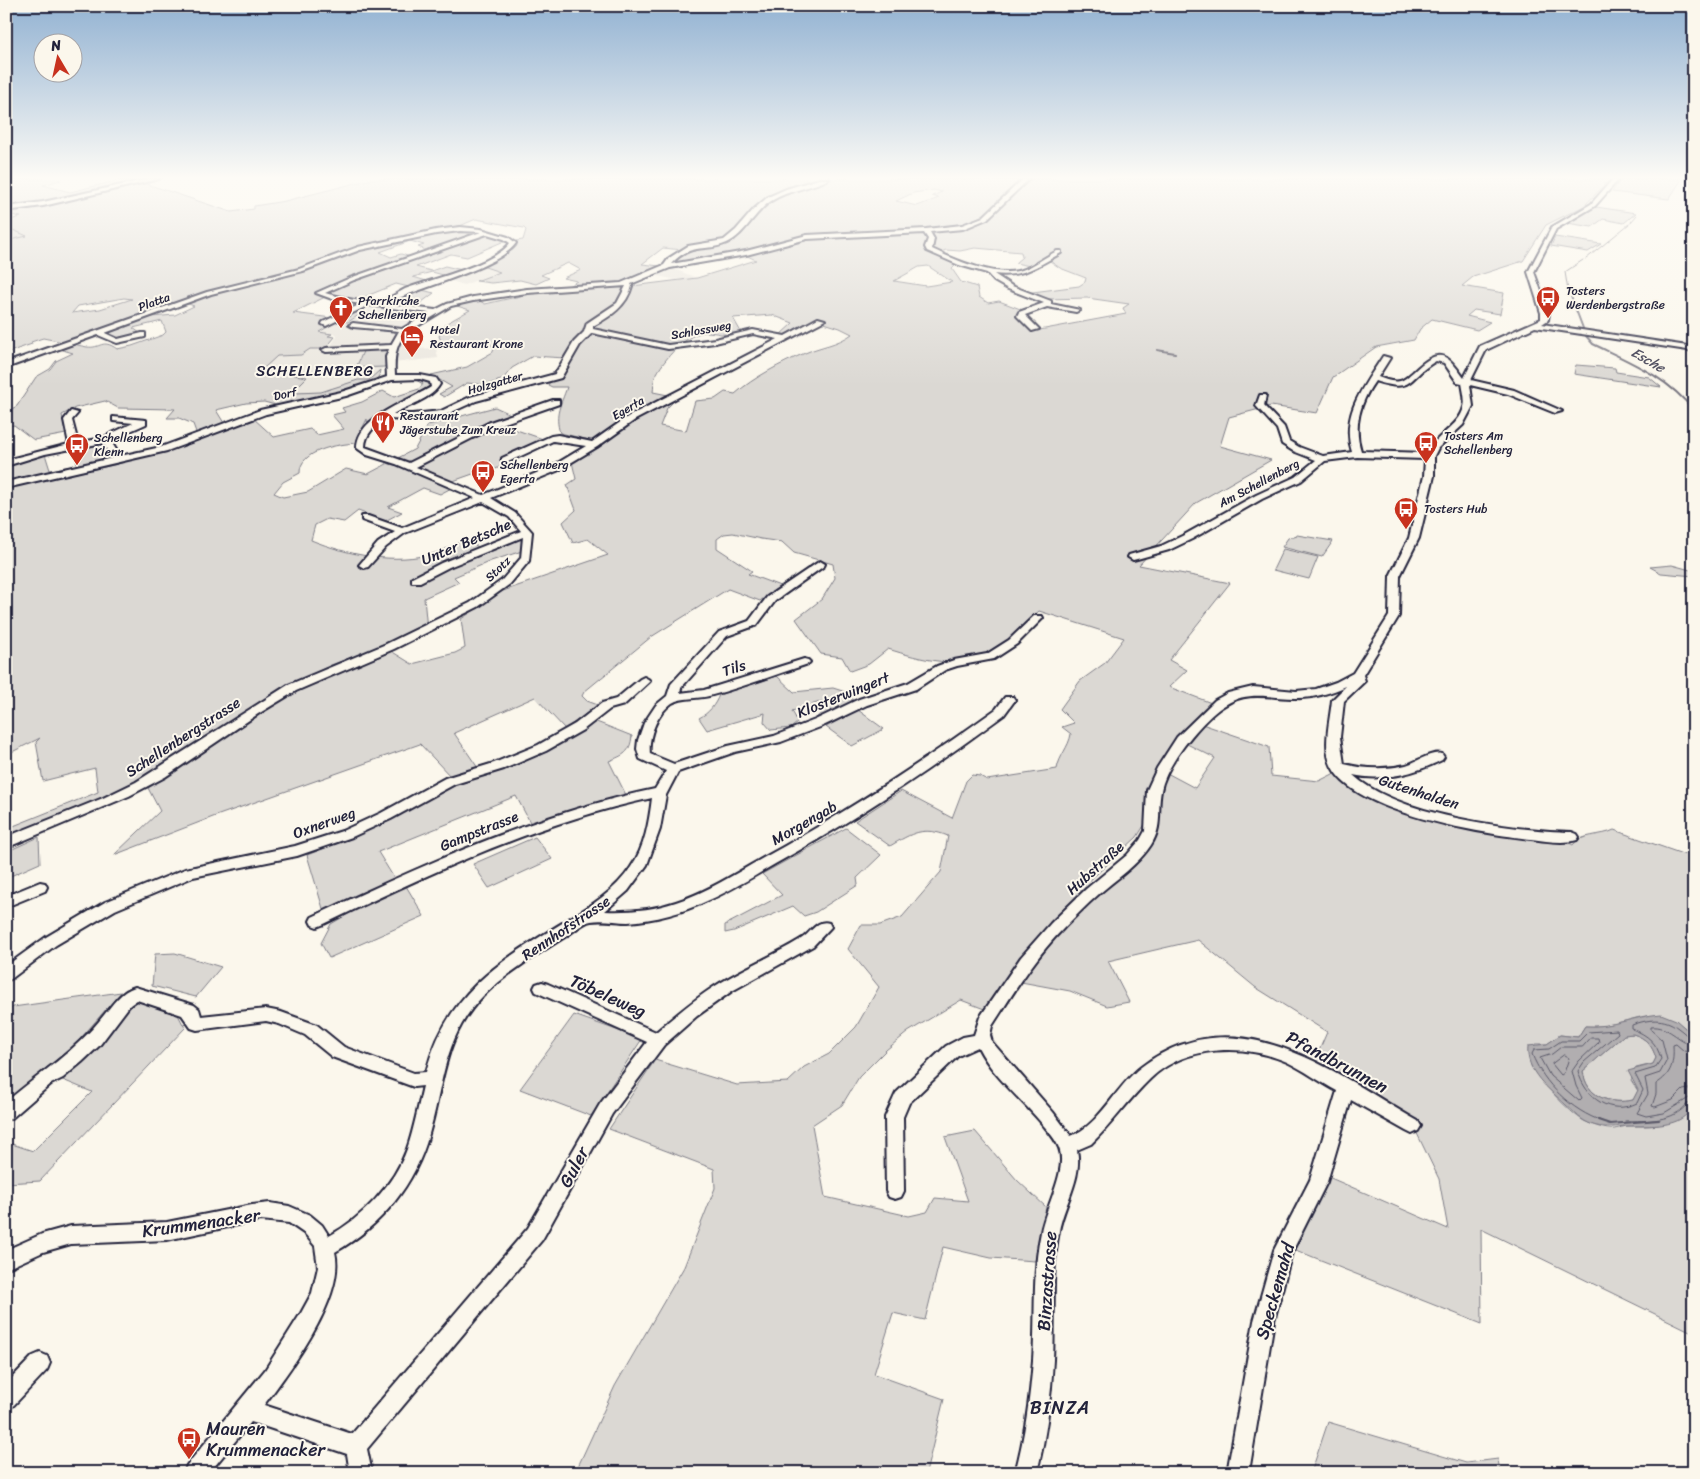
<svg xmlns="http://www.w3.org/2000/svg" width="1700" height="1479" viewBox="0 0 1700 1479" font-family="Sriracha,sans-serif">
<rect width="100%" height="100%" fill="#fbf7ec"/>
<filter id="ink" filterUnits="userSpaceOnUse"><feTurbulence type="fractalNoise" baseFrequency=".02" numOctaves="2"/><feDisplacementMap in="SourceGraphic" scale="10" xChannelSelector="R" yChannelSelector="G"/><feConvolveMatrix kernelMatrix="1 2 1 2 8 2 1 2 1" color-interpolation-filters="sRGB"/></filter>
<g filter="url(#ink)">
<g fill="#ebe7df">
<polygon points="482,266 501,271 464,285 445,279"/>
<polygon points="670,268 674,269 697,278 677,280 653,275"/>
<polygon points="385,303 436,310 403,331 394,344 416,343 415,349 436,348 438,358 357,367 384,367 369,380 357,380 321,392 305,393 291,393 307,377 263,370 277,356 301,355 310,349 328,350 338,335 320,331 338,321 348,322 376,304"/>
</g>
<g fill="#dbd8d3" stroke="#7e7d87" fill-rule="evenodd">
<path d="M6,179H58L61,180L43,185L70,192L124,179H156L141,182L231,212L254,209V206L285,201L372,179H822L789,189L828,179H1610L1584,206L1546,225L1523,261L1473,277L1462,286L1504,293L1500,314L1474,310L1467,316L1490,322L1477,330L1432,319L1420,329L1414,340L1376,347L1333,377L1317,413L1271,406L1229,417L1220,446L1271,460L1196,503L1139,565L1230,583L1169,660L1187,670L1169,687L1214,704L1150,790L1145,824L1137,837L1084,886L1091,893L992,1012L961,1000L908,1032L886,1050L859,1077L842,1105L812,1125L825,1197L909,1216L927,1212L935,1198L968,1201L945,1137L975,1131L1017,1180L1046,1207L1035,1261L991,1258L943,1247L925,1320L893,1313L874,1374L944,1399L926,1473H575L615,1386L684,1267L715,1188L714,1169L609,1129L655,1060L737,1085L788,1082L804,1067L829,1054L856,1027L879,987L848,949L861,925H880L902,917L941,872L948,836C923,826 912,833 890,846L855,821L901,791L952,818L966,781L972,775L980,776L987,780L1057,769C1059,756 1069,747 1071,734L1062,727L1074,723L1060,709L1080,681L1105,663L1124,638L1039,611C1024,624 1009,642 993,652C961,671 920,659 888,649L869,664L850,671L842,657L821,654L796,619L822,599L835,578L833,564L794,553L782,542L761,539L733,533L724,534L717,539V548L752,571L748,574L780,586L760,601L728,589L651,637L584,692L582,696L587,701L598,705L565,729L535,697L454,733L478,768L451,777L420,744L213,817L114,855L160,811L148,788L263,712L309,684L391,651L412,664L455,653L465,648L461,619L503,591L608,555L588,539L573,543L563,522L576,510L567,485L576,479L572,462L594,441L560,433C554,414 561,405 567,387H552L548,385L565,358L533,356L512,368L503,379L487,385L467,383L444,397L439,394L452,387L431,375L467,367L493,352L494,346L441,341L439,336L447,323L470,310L457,306L478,300L485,304L534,293L560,291L577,281L563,278L581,270L568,263L541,275L549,278L536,284L520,280L491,283L476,281L500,272L482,266L513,250L517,246L516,241L523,240L526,230L524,228L476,219L448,231C469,231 492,231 511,243L502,242L467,257L451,254L416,267L431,271L445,266L462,270L447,276L432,272L413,277L430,282L413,288L396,284L357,300L327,296L293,313L332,318L350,309L365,311L348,322L338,321L319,332L332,334L328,336L335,337L325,349H310L301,355L277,356L263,369L294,372V375L307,377L292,392L295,393L321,392L358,380H369L380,370L379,376L374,381L346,390L279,406L264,402L246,403L216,410L224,423L197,435L193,424L179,418H167L175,409L118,408L105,401L75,408L62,415L66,434L34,440L14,425L6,427V412L17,406L36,377L50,369L56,361L73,353L56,348C74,341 70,344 87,347C101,349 102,338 117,349L132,346L163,335L166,332L162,321L133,328L140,333L117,339L102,332L151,317L175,315L194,306L183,302L63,342L43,338L31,342L32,344L6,353V221L21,217L6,214ZM934,190L942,192L932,196L939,198L917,206L896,201L913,193ZM991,211L979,223L959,229L805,239L743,254L756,260L697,278L624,287L626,279L635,278L660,266L642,264L663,248L683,250L670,262L673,264L737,253L809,235L923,230L962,225ZM410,241L424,245L418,247L434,253L417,259L401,254L391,257L380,252ZM975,248L1021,252L1022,257L1015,263L1035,267L1050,261L1060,268L1086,278L1085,282L1079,286L1025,293L1046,299L1087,298L1129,304L1123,308L1126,314L1034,331L1019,312L1023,310L999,301L988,303L979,297L977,287L961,282L952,269L958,263L933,255L946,250L960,251ZM928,266L952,282L926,286L894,281L919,267ZM124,298L132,299L100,309L72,313L78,306ZM772,315L793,323L780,335L786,336L818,321L840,328L852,334C837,345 821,346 805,353C782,363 754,377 735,394L725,392L715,399L695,401L686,431L660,426L667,408L678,397L653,392C654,388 653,381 655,377C663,360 687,332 707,332C723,333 722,337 741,332L733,318Z"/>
<polygon points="1621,179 1682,179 1669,199 1612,192"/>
<polygon points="1596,207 1636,213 1624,223 1603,219 1592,227 1567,223"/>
<polygon points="1555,237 1601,244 1588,252 1551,246"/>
<polygon points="418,289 434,293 414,308 385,303"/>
<polygon points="390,348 390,364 384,367 356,368 364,349"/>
<polygon points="1576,365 1615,368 1616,372 1649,377 1661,387 1574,374"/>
<path d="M418,378L428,381L430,386L367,422V419L357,439V443C339,444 299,450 300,473L283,482L274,493L283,497L308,492L346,469L368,474L415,449L428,425L495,407L517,417L499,424L543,439L499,460L507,464L491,471L487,469L453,481L459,484L440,494L423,488L388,507L402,512L385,521L358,511L344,522L327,519L315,525L311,540C348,555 395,565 435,553C446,550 456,543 466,539L484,551L518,538L523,539L522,551L491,561L454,577L459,582L424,598L427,629L331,665L290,685L160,768L111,795L6,838V829L98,792L95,768L43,781L36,742L40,738L6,755V488L118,464L253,418L274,437L310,429L317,435L344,429L332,415L345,412L342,408L362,402L383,391L394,397L419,389L423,384L416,380L397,379Z"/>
<polygon points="99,443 104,446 109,458 6,482 6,465 45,454 50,470 77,465 74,447"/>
<polygon points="1297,535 1333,541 1322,557 1282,547 1288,538"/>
<polygon points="1283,549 1318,557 1309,579 1273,570"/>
<polygon points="1672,565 1694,571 1694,576 1661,573 1650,567"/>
<path d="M777,676L794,692L833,688L852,694V702L825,716L816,718L827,708L823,701L792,711L798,722L791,728L771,730L764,722L765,713L707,730L699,718C709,713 715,705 719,695Z"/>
<polygon points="858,710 884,729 852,746 826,727"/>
<path d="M594,721L632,736C630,753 624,755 609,761L626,795L531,824L516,796L378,852L394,878L324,912L307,855L346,840L462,782L511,767L546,751Z"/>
<path d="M1202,724L1269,747L1271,776L1319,781L1337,772L1415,812L1564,840L1573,845C1579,834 1603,836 1614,830L1694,858V1036C1653,994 1632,1030 1585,1026L1578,1037L1560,1035L1547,1044H1535L1531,1066C1540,1081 1569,1112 1584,1121C1590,1124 1603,1129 1610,1129C1616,1130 1622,1126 1629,1126C1655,1126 1677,1127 1694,1104V1333L1481,1229L1482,1324L1293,1249L1326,1176L1448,1229L1439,1179L1411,1121L1312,1067L1327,1032L1255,987L1198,940L1108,961L1129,1002L1107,1006L1070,991L1021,982L1029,962L1146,844L1165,772L1195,788L1215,758L1183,742Z"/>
<polygon points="846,828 881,855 857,878 858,885 816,912 804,916 793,906 734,931 725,933 725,925 782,895 762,874"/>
<polygon points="39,837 40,863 6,878 6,852"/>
<polygon points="535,837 552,859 489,888 473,864"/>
<polygon points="406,886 424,916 329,958 321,943 331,924 353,911"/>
<polygon points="175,953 221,967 196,997 152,986 155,954"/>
<polygon points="121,992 74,1046 39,1074 6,1104 6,1014 13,1007"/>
<polygon points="134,1000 176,1011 185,1028 40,1181 6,1183 6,1142 33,1151 92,1092 58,1078"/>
<polygon points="574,1015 642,1039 591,1116 520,1089"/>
<path d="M1633,1034C1646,1038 1652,1045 1656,1058L1653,1064L1636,1068L1631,1080L1638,1091L1633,1100C1610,1105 1586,1097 1583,1071L1624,1035Z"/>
<polygon points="1328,1422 1466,1463 1498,1459 1500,1473 1311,1473"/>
</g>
<path fill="#b1aeb0" stroke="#787681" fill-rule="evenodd" d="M1661,1014L1676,1020L1694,1036C1694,1049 1697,1095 1693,1105C1682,1130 1649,1125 1627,1126C1611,1127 1599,1130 1583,1120C1577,1116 1572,1110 1566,1105C1549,1089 1525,1072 1528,1046L1547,1044L1560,1035L1578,1037L1585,1026C1612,1028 1634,1016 1661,1014ZM1633,1034C1646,1038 1652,1045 1656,1058L1653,1064L1628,1071L1638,1090L1633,1100C1610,1105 1586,1097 1583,1071L1624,1035Z"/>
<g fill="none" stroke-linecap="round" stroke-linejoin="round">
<g stroke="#5b5a6a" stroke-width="1">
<polygon points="1591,1038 1598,1038 1599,1042 1579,1061 1572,1071 1576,1086 1582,1098 1579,1101 1550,1076 1540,1058 1552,1054 1561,1047 1582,1047"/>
<path d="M1694,1045C1677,1041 1669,1025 1651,1027V1030L1662,1040L1667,1060L1660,1073L1645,1078L1648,1094L1637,1113L1646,1116L1664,1113L1694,1095"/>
<path d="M1694,1053L1684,1051L1676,1044L1673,1045C1674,1063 1672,1074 1656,1084V1094L1652,1106L1655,1107L1673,1100L1683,1090L1694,1088"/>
<polygon points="1564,1055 1569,1058 1564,1073 1561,1075 1552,1064"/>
<path d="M1602,1121C1572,1111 1543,1083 1532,1054L1534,1050L1549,1049L1561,1041H1579L1588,1032L1617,1030L1618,1033L1584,1062L1578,1071C1585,1098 1610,1116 1637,1103L1643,1090L1635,1074L1655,1068L1661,1059C1657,1043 1648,1035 1632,1029V1025C1648,1019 1664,1017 1678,1028C1684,1032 1687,1037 1694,1039"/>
<path d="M1625,1121C1647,1120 1673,1123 1688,1103L1694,1102"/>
</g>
<polyline stroke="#5b5a6a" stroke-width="2" points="1598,1120 1610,1124 1659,1120"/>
<g stroke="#787681" stroke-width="1">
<polyline points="147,181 162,179"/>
<polyline points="1631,222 1637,215"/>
<polyline points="6,227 27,236 6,241"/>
<polyline points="1586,259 1629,224"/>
<polyline points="1568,291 1565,272 1583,260"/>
</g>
<g stroke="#787681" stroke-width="2">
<polyline points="1570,294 1584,331"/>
<path d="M1586,336L1593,344C1630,362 1668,377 1694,411"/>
<polyline points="1157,350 1175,353"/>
</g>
<g stroke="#22223b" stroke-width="4">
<g id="minor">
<polygon points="149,179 159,179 43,206 6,211 6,207 43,202"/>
<path d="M819,179H829C812,188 790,189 771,201C754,212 746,234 727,243C705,253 693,241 671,264L746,251L807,235L926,229L962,225L983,217L1023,179H1029L987,219L963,229L930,232L934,239L932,249C955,260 997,278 1022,270C1034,266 1045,257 1057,251H1061V253C1038,266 1022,278 994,274L1012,286L1051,301V304L1080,310L1076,312L1047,307L1025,315L1039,329L1032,331L1017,316L1019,312L1044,303L1008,289L994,281L987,273L959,265L927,251L925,247L928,239L924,233L807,239L746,255L670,268L631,284L632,286C627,306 610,317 593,326V329L668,345L715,339L753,330L785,336L818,318L825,320L635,420L597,447L557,471L491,498L515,513L532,532L529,561L510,584L478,607L394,649L296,691L258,714L165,777L129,796L6,848V837L103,798L136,782L288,685L386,644L470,603L502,580L521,558L523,537L449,567L420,582H412V578L441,563L521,531L509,517L483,502L405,533L386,547L368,567L364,568L359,565L378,543L395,532L362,520V516H368L402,528L475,498L396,464L367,455L357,448C357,416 408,402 431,387L430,382L420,379L392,380L346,396L266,414L167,451L6,488V482L112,458L103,443L45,454L6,466V460L69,444L64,420L71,411L78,413L72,420L78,443L102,438L133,423L113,421V417L146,420V424L110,440L120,456L161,447L260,410L341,392L387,377L386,357L389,349L326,352L322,350L326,348L391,345L399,331L353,327L349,325L353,323L402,329L429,313L369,305L326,326L322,324L323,322L361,304L335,300L316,293L350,278L481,232L460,231L436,234L360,250L303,271L211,294L105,333L118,339L142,333H145V337L117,343L98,335L6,368V363L207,292L299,269L358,247L436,230L460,227L481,229L508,237L516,243C498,269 418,287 386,304L435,310L447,304L473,297L527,289L621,283L664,265L669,258L688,246L724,240L736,230L754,209L768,197L786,189ZM487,234L504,239L510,243C494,265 431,279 405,289C397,293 387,301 378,302C367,304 336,296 325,293L354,280ZM626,286L617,303L587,323L584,332L574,342L555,374L470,397L441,411L413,414H393C407,406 432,399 440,384L436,378L420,375H395C394,359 395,345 406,333L451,306L473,301L527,293ZM592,333L668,349L715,343L753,334L778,339L629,416L592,442L558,435L551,436L502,458V462H508L553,441L586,446L551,467L483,495L416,467L496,426L559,404V400H553L490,422L409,463L365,447C365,434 375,426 385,419L413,420L443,416L476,401L561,378L580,345Z"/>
<path d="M1613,179H1619L1595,206L1556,229L1534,272L1549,313L1548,320L1542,324L1694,347V351L1535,327L1486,350L1471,380L1514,390L1562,411L1555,413L1508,394L1470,385L1473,406L1463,425L1438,448L1434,456V476L1419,538L1400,576L1399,616L1363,675L1365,681L1344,701L1340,737L1344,764C1364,769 1385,770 1406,765C1417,762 1431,751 1442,754L1444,757L1442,760C1416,773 1383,782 1353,775C1397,816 1513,830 1572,832L1577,834L1579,837L1577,840C1563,844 1546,841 1531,839C1484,834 1354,813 1332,767C1322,748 1330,721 1332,700L1346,686C1331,693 1311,699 1295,698C1270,698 1248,690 1225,705C1203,718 1165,765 1161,791C1157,812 1163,826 1151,845C1138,865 1116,879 1099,894C1086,905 1075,917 1063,929C1035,957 1014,992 992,1026L990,1035L992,1042L1053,1112L1071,1136C1100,1125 1117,1085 1141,1067C1236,994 1333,1072 1418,1121L1421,1126L1418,1131L1412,1134L1406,1131L1351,1100L1327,1182L1292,1252L1274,1321L1249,1472L1227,1473L1254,1321L1274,1250L1310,1180L1337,1091C1320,1082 1304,1070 1287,1062C1244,1043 1185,1045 1150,1079C1129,1099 1112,1124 1091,1144L1077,1150C1083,1177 1064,1204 1059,1231C1051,1273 1055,1317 1053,1360C1051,1398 1046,1436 1037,1473H1015C1025,1436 1030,1398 1033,1360C1036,1317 1032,1274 1041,1232C1045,1208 1068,1170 1059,1148C1056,1140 1049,1132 1044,1126C1023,1100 993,1077 978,1047L958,1056L909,1103L903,1117L904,1191L901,1197L895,1199L889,1197L886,1191L885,1117L896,1093L946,1046L963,1037L974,1035L980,1017L1021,957L1051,923L1086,889L1127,855L1140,840L1145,831L1147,790L1157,768L1177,737L1215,700L1228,693L1253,687L1296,691L1316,689L1336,682L1353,673L1389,616L1390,576L1409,538L1424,476L1425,459L1357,457L1325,461L1301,481L1262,499L1192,539L1169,550L1137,559L1133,560L1128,557L1129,555L1161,546L1184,535L1256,495L1295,477L1316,460L1293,451L1282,444L1277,429L1256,406L1260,395H1266L1264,406L1284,427L1289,441L1299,447L1323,456L1352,452C1340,415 1364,386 1383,356L1390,358L1378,377C1385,379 1392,383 1400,381C1405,380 1409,375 1413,372C1439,347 1446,352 1464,378L1480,346L1541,319V313L1528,272L1552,227L1591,204ZM1436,361L1444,363L1457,382L1462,383C1463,390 1466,400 1464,407C1459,427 1435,435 1427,453L1361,451C1353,427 1360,402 1375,381C1415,394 1406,378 1436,361Z"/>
<path d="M820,561L825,564L824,566L775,601L757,625L727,636L681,688L680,693L704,690L804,659L808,660L810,662L808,664C775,675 743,687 709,696C698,699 682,697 672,703C657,714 648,736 650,754L674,764L728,746L774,736L815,720L859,699L908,683L937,666L954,660L987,654L1009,640L1034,616H1042L1043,618L1017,644L994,659L957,666L945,670L916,689L867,705L823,726L781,742L735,752L678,772L666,795L660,829L647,865L628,891L605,911C628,912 653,910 676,902C707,892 735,874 763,858C844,814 921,763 996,709L1005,697H1013L1015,700L1004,715C931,769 855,820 775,864C753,877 730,891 707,901C682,913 655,920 628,922C616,922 603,919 591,921C584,922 574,931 568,935C539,953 508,972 483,996C443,1037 444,1083 429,1134C415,1185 381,1226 335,1252C346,1297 290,1370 264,1405L352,1434L528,1228L600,1104L647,1042L536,992L534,988L536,984L542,982L548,984L656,1032C677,1014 697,997 720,983C746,967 775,955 801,939C811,933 817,919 829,923L831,927L813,946L732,991L697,1016L664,1045L612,1114L542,1240L367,1449L372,1473H350L347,1454L251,1422L209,1473H184L187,1465L265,1370L301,1313L312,1293L318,1267L315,1246L305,1234L289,1223L261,1220L167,1240L71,1244L43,1252L6,1269V1250L42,1234L71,1226L167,1222L252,1205L270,1203L289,1206L310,1215L322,1225L329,1236C362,1218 394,1185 407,1149C414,1129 418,1107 423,1086L414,1087L332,1057L305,1035L279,1024L266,1021L197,1030L191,1028L182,1015L137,1000L130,1005L99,1046L82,1062L63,1078L51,1084L12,1118L6,1120V1102C41,1072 75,1052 104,1015C113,1004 121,991 135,987L194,1005L199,1009L201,1016L266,1009L281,1012L317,1025L344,1047L414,1073L426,1072C447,991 501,961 567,920C591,906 615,891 631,867C645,847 649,822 652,798C535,823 429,874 322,925L317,927L312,925L310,921L312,917C423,865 534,814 655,789L666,771L640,759L637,749L638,740L644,723L656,705L667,696L671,684L719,632L749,621L767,597Z"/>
<polygon points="644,677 648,679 650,681 648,683 624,705 610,709 583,730 546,751 504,769 455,784 391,819 352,837 297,856 193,877 115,910 56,945 11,979 6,981 6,966 46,937 105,902 185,869 295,846 342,831 381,813 445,778 494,763 538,745 575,724 602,703 616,699 640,679"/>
<polygon points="40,882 45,883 47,887 45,891 6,907 6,896"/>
<polygon points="40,1353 47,1356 50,1363 47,1370 13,1406 6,1409 6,1384 33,1356"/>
</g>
</g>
<use href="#minor" fill="#fbf7ec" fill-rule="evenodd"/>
</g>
</g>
<linearGradient id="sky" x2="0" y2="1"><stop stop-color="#92b2d2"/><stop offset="0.46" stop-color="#fdfbf6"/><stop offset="1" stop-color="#fdfbf6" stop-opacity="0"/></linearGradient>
<rect width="1700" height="386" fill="url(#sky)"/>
<defs>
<g id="bus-pin" transform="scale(1.25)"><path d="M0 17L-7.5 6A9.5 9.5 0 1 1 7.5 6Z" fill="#c8321e" stroke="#fbf7ec"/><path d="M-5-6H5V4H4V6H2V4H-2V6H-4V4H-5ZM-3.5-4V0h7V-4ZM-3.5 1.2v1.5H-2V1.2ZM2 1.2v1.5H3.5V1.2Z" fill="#fff"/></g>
<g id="church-pin" transform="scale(1.25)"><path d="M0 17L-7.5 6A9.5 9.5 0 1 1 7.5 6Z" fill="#c8321e" stroke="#fbf7ec"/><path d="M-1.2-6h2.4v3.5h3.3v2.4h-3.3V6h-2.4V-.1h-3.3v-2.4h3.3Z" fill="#fff"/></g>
<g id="hotel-pin" transform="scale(1.25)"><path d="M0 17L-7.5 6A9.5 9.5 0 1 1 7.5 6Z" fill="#c8321e" stroke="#fbf7ec"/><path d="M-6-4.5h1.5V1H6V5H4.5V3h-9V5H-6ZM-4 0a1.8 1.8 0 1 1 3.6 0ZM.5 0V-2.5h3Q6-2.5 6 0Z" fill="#fff"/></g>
<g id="restaurant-pin" transform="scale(1.25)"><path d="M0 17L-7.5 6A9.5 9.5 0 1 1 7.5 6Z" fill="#c8321e" stroke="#fbf7ec"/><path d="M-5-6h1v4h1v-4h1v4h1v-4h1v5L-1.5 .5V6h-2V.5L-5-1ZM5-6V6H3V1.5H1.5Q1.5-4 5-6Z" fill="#fff"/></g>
</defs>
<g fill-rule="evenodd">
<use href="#bus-pin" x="1548" y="298"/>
<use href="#church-pin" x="341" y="308"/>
<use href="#hotel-pin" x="412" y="337"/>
<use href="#restaurant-pin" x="383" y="423"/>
<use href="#bus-pin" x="1426" y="443"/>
<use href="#bus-pin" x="77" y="445"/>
<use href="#bus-pin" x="483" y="472"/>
<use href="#bus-pin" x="1406" y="509"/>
<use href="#bus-pin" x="189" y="1439"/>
</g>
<g text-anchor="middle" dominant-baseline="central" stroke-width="4" stroke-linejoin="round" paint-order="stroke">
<g font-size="12" fill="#22223b" stroke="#fbf7ec" text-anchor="start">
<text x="1566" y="291">Tosters<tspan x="1566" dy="14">Werdenbergstraße</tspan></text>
<text x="358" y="301">Pfarrkirche<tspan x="358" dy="14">Schellenberg</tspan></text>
<text x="430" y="330">Hotel<tspan x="430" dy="14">Restaurant Krone</tspan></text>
<text x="400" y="416">Restaurant<tspan x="400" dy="14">Jägerstube Zum Kreuz</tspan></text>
<text x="1444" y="436">Tosters Am<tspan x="1444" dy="14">Schellenberg</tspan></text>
<text x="94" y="438">Schellenberg<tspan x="94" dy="14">Klenn</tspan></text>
<text x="500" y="465">Schellenberg<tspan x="500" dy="14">Egerta</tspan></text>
<text x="1424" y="509">Tosters Hub</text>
</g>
<g font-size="12" fill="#22223b" stroke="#fbf7ec">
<text transform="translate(154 302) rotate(-20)">Platta</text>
<text transform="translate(701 330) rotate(-10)">Schlossweg</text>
<text transform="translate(495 383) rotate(-16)">Holzgatter</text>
<text transform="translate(285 394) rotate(-13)">Dorf</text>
<text transform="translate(628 408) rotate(-30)">Egerta</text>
<text transform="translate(1259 483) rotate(-28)">Am Schellenberg</text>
<text transform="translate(498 569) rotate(-44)">Stotz</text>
</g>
<g font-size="14" font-style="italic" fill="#545364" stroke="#fbf7ec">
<text transform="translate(1648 360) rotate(30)">Esche</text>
</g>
<g font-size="15" letter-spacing="1" fill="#22223b" stroke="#fbf7ec">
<text x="315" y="371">SCHELLENBERG</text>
</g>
<g font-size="15" fill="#22223b" stroke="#fbf7ec">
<text transform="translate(466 542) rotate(-23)">Unter Betsche</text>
<text transform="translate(734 668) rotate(-18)">Tils</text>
<text transform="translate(843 695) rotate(-22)">Klosterwingert</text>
<text transform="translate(183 737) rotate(-33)">Schellenbergstrasse</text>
<text transform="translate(1419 792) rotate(18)">Gutenhalden</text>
<text transform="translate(324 823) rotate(-20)">Oxnerweg</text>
<text transform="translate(804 823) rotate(-30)">Morgengab</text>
<text transform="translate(479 831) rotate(-22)">Gampstrasse</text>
<text transform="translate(1095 868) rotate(-42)">Hubstraße</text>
<text transform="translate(566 928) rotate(-34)">Rennhofstrasse</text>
</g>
<g font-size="18" fill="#22223b" stroke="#fbf7ec">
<text transform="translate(608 996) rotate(24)">Töbeleweg</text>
<text transform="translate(1337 1062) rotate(28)">Pfandbrunnen</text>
<text transform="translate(574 1167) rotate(-62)">Guler</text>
<text transform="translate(201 1223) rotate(-8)">Krummenacker</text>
<text transform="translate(1047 1281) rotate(-86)">Binzastrasse</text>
<text transform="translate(1275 1291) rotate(-74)">Speckemahd</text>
</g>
<g font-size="18" fill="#22223b" stroke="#fbf7ec" text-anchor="start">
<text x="206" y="1429">Mauren<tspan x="206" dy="21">Krummenacker</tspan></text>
</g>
<g font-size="19" letter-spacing="1" fill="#22223b" stroke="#fbf7ec">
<text x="1060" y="1407">BINZA</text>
</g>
</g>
<rect width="1700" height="1479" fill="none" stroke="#fbf7ec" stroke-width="25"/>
<rect x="12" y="12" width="1675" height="1454" fill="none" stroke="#22223b" stroke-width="2" filter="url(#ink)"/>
<g transform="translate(58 58) rotate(351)"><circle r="24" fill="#fbf7ec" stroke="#a4a2a5"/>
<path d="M0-4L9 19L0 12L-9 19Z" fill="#c8321e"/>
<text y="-8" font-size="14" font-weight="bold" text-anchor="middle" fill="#22223b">N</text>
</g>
</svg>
